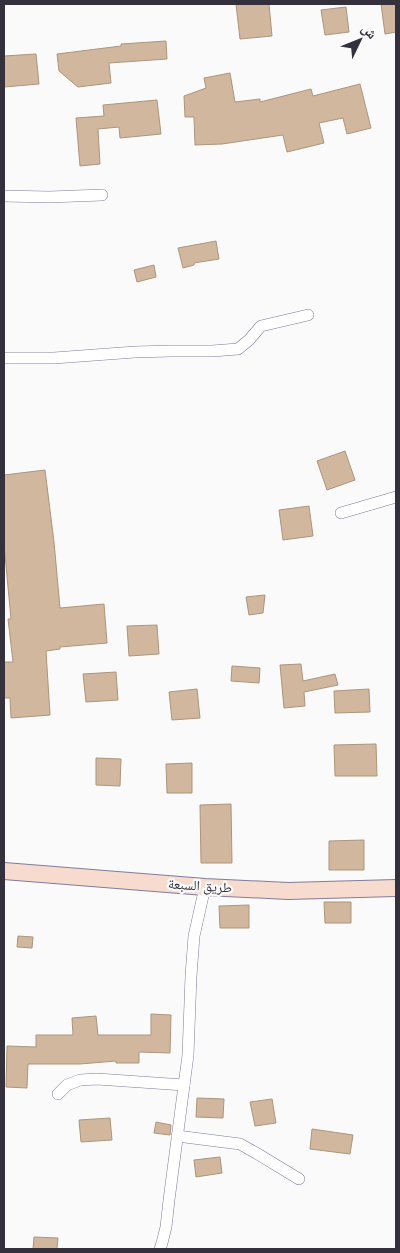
<svg xmlns="http://www.w3.org/2000/svg" width="400" height="1253" viewBox="0 0 400 1253" font-family="'Times New Roman','Noto Naskh Arabic',serif">
<rect width="100%" height="100%" fill="#fafafa"/>
<g fill="#d0b79e" stroke="#ad957d">
<polygon points="236,4 269,4 272,36 240,39"/>
<polygon points="381,4 396,4 396,32 385,34"/>
<polygon points="346,7 349,32 325,35 321,10"/>
<polygon points="166,41 167,59 109,63 111,83 78,87 59,71 57,54 121,46 121,44"/>
<polygon points="36,54 39,84 4,87 4,56"/>
<polygon points="230,73 235,102 260,99 260,102 311,89 313,96 360,84 371,128 347,134 343,118 319,123 324,143 287,152 283,135 222,144 195,145 194,117 185,117 184,96 206,88 204,78"/>
<polygon points="157,100 161,134 120,138 119,127 98,129 100,164 80,166 76,118 104,116 103,105"/>
<polygon points="216,241 219,259 194,263 194,265 183,268 178,248"/>
<polygon points="154,265 156,277 137,282 134,270"/>
<polygon points="345,451 355,480 327,490 317,461"/>
<polygon points="45,470 54,542 60,608 104,604 107,643 60,647 60,649 46,651 50,715 11,718 10,698 4,698 4,662 13,662 8,619 11,619 4,544 4,475"/>
<polygon points="309,506 313,536 283,540 279,510"/>
<polygon points="265,595 263,613 249,615 246,597"/>
<polygon points="157,625 159,654 129,656 127,626"/>
<polygon points="301,664 303,681 335,674 338,685 304,692 305,706 284,708 280,665"/>
<polygon points="232,666 260,668 259,683 231,681"/>
<polygon points="116,672 118,700 86,702 83,674"/>
<polygon points="197,689 200,718 172,720 169,692"/>
<polygon points="369,689 370,712 335,713 334,691"/>
<polygon points="376,744 377,776 335,776 334,745"/>
<polygon points="96,758 121,759 120,786 96,785"/>
<polygon points="192,763 192,793 167,793 166,764"/>
<polygon points="231,804 232,863 201,863 200,805"/>
<polygon points="364,840 364,870 329,870 329,841"/>
<polygon points="324,902 351,902 351,923 325,923"/>
<polygon points="249,905 249,928 220,928 219,906"/>
<polygon points="18,936 33,937 32,948 17,947"/>
<polygon points="151,1014 171,1015 170,1053 139,1052 139,1063 116,1063 116,1061 80,1064 28,1064 27,1088 6,1087 7,1046 36,1047 36,1035 73,1035 72,1018 96,1016 98,1035 151,1035"/>
<polygon points="197,1098 224,1099 223,1118 196,1117"/>
<polygon points="272,1099 276,1123 255,1126 250,1102"/>
<polygon points="110,1118 112,1140 81,1142 79,1120"/>
<polygon points="156,1122 171,1125 170,1135 154,1133"/>
<polygon points="312,1129 353,1135 350,1154 310,1149"/>
<polygon points="220,1157 222,1173 196,1177 194,1160"/>
<polygon points="34,1237 58,1238 57,1249 33,1249"/>
</g>
<g fill="none" stroke-linecap="round" stroke-linejoin="round">
<g stroke="#827b99" stroke-width="12">
<g id="street">
<polyline points="4,196 49,197 102,195"/>
<polyline points="4,358 54,358 135,352 171,351 212,351 238,349 249,340 261,326 308,315"/>
<polyline points="341,513 396,497"/>
<polyline points="58,1094 67,1085 80,1080 97,1079 184,1085"/>
<polyline points="177,1136 240,1144 256,1153 299,1179"/>
<polyline points="160,1249 162,1243 166,1227 169,1200 188,1055 191,976 194,936 205,887"/>
</g>
</g>
<g stroke="#827b99" stroke-width="18">
<polyline id="secondary" points="4,871 205,887 288,891 396,888"/>
</g>
<use href="#street" stroke="#fff" stroke-width="11"/>
<use href="#secondary" stroke="#f7dbcf" stroke-width="16"/>
</g>
<g text-anchor="middle" dominant-baseline="central" stroke-width="4.5" stroke-linejoin="round" paint-order="stroke">
<g font-size="14" fill="#34313d" stroke="#fafafa">
<text transform="translate(200 886) rotate(4)">طريق السبعة</text>
</g>
</g>
<rect width="400" height="1253" fill="none" stroke="#34313d" stroke-width="10"/>
<g transform="translate(360 40) rotate(47)" stroke="#fafafa" stroke-width="4" paint-order="stroke">
<path d="M0-4L9 19L0 12L-9 19Z" fill="#34313d"/>
<text y="-8" font-size="14" font-weight="bold" text-anchor="middle" fill="#34313d">ش</text>
</g>
</svg>
